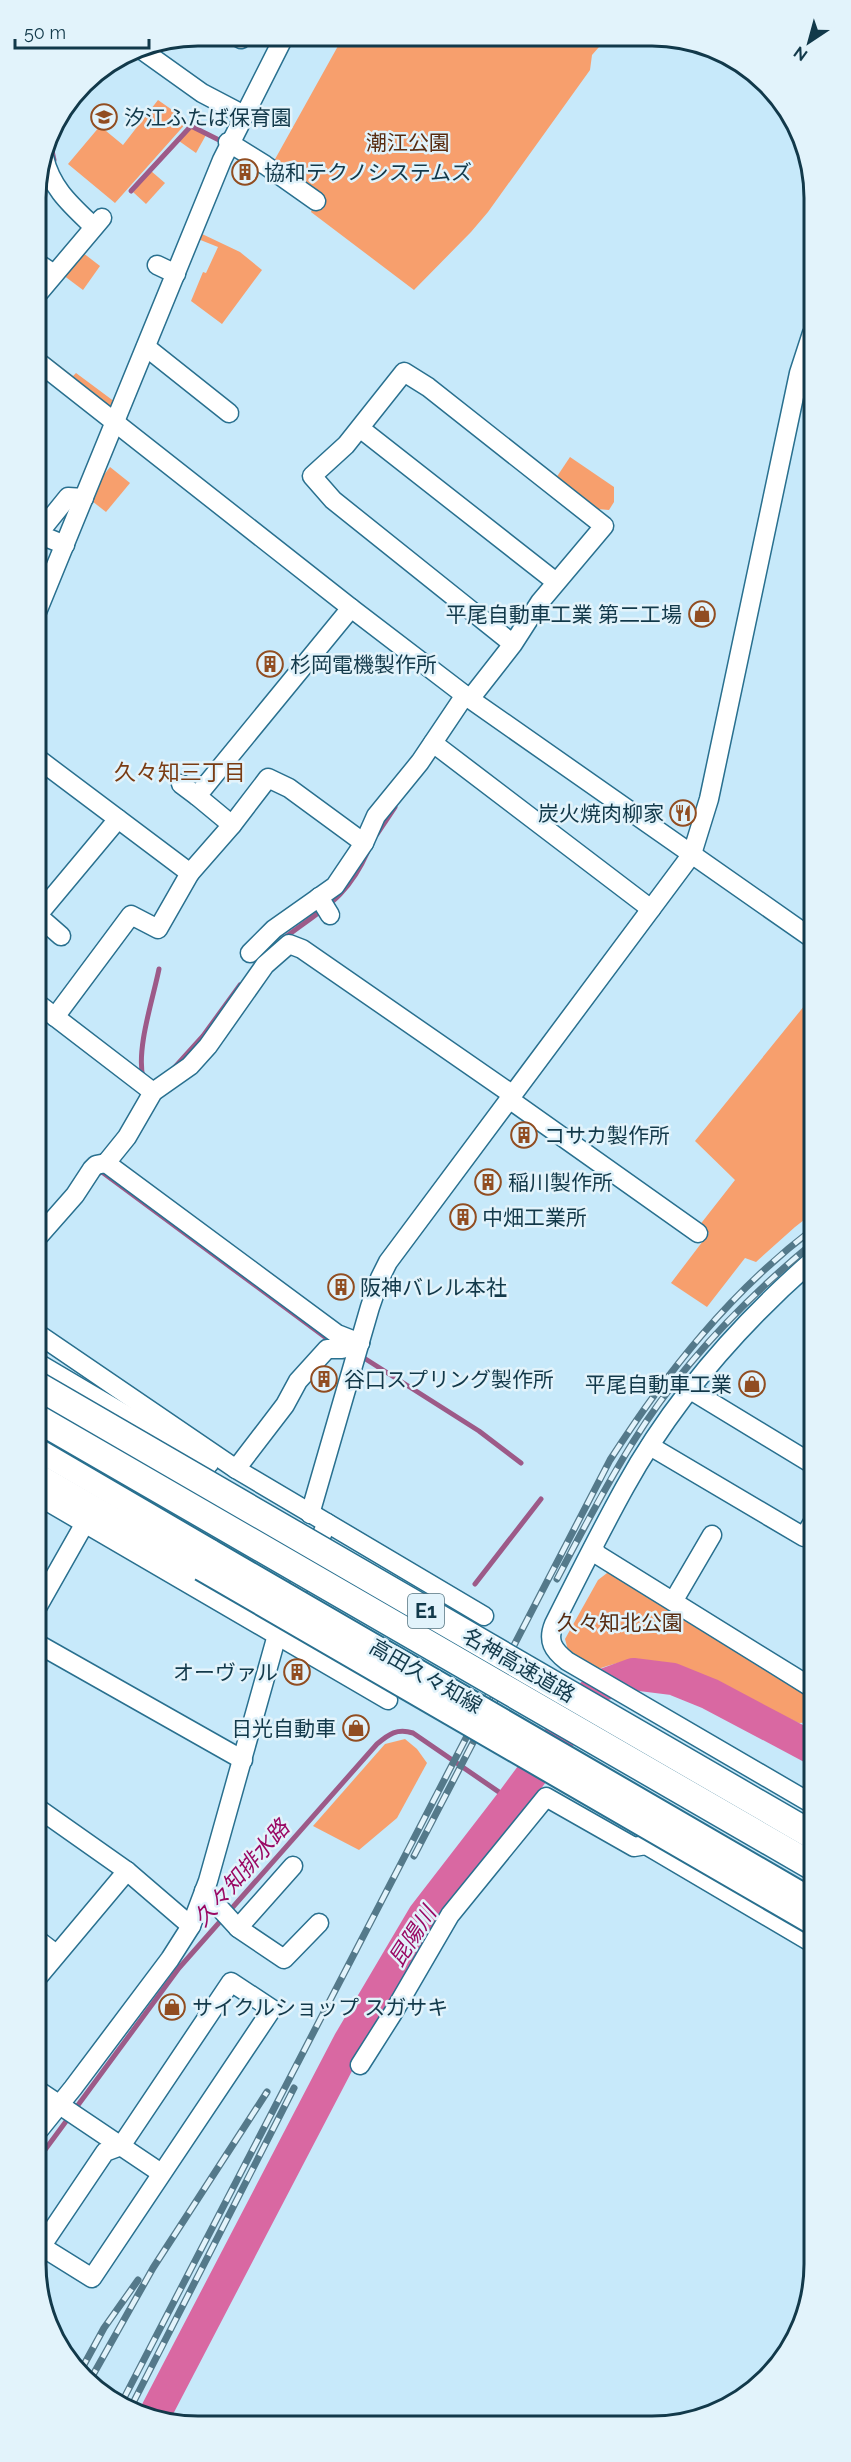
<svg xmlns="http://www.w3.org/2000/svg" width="851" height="2462" viewBox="0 0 851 2462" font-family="Raleway,'Noto Sans JP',sans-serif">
<rect width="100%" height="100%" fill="#c7e9fa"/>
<g fill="#f79f6d">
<polygon points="343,37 606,39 592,55 590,70 488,212 471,232 414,290 311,212 317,196 274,161"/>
<polygon points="158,100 188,121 115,203 68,164 100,126 123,145"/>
<polygon points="191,128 206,135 196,153 179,141"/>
<polygon points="151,171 165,183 146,204 133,192"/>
<polygon points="200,233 240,252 262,270 222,324 191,301 203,272 206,273 218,247 198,239"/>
<polygon points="78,249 100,266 83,290 59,272"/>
<polygon points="37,348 73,376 76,373 115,402 112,411 37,353"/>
<polygon points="570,457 614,487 614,502 609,510 598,509 556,478"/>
<polygon points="110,467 130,483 106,512 92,501 100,480"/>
<polygon points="813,995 813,1213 795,1227 756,1262 745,1258 707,1307 671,1283 709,1233 699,1226 735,1180 695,1141"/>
<path d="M611,1570L814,1698V1722L799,1723C757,1704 678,1658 635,1660C622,1661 610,1665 598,1669L568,1650L565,1639L598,1580Z"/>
<polygon points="405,1739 417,1749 427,1763 397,1818 359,1850 313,1826 385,1744"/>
</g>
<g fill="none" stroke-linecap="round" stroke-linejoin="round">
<g stroke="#9d5a88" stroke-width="5">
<polyline points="53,126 51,146 54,160"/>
<polyline points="131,191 191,126 223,142"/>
<polyline points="377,834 395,807"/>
<path d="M283,939C322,909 347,899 368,851"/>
<polyline points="175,1067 203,1036 240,985"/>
<path d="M143,1078C136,1049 153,999 159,969"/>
<polyline points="97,1174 102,1172 329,1340 334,1341"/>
<polyline points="364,1358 479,1431 521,1463"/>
<polyline points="475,1584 541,1499"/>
<path d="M39,2158L179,1968L377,1744C389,1734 397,1728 413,1733L512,1801"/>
</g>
<polyline stroke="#d968a2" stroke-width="32" points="154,2416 349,2042 424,1915 512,1801 589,1697 600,1686 633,1674 673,1679 710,1694 814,1749"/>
<g stroke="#29708f" stroke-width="21">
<g id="minor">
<polyline points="236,36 241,39"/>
<polyline points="139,48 202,93 244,115"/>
<polyline points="228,142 265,165 316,201"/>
<path d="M44,157C51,188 71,205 93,226"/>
<polyline points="36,262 54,274"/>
<polyline points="157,265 176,274"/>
<polyline points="37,295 102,218"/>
<polyline points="146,347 229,413"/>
<polyline points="37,361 351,608 470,699 813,939"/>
<polyline points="361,429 556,582"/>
<polyline points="65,545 38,534 68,497 84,498"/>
<polyline points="37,612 222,160 284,37"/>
<polyline points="470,699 513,644 540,602 604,526 428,387 404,372 346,445 312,476 333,500 513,644"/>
<polyline points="433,743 651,909"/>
<polyline points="37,758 190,873 232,825 197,796 351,608"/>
<polyline points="181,784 197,796"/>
<polyline points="232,825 268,778 289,788 364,843"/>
<polyline points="319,897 330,915"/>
<polyline points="37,915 61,936"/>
<polyline points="37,916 118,819"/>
<polyline points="250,953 274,929 335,886 364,843 376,816 420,762 465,695"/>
<polyline points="37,1003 153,1092"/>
<polyline points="55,1017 131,915 158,929 190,873"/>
<polyline points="509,1099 698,1233"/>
<polyline points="106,1163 127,1137 153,1092 190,1066 208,1046 265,965 289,944 302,949 513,1095"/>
<polyline points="38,1237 75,1195 92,1169 96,1165 106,1163 337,1334 360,1343"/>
<path d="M813,1260C739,1325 673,1400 625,1487C600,1532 577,1578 554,1624C547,1641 553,1650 567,1661L814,1805"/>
<polyline points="38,1334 236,1469 484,1616"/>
<polyline points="38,1363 209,1464"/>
<polyline points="689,1389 814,1465"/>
<polyline points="650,1446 804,1537 814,1520"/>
<polyline points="236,1469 285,1405 298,1381 327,1349 342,1349 360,1343"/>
<polyline points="38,1496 388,1700"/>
<polyline points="310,1514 370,1307 380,1278 388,1262 692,854 709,799 799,373 812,333"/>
<polyline points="593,1548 598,1555 814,1689"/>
<polyline points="674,1600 712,1535"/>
<polyline points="38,1606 85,1523"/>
<polyline points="38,1644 243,1760"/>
<polyline points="39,1809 127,1871 191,1926"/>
<polyline points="204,1891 238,1928 293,1866"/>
<polyline points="238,1928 284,1959 319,1923"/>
<polyline points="39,1941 56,1954"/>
<polyline points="39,1976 127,1871"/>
<polyline points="360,2065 393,2013 450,1915 546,1797 634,1847 646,1845 814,1944"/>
<polyline points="39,2091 161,2173"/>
<polyline points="39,2130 73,2088 170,1959 191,1926 208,1881 277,1635 327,1523"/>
<polyline points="39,2245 92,2278 272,2009 231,1982 121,2146 105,2152 41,2247"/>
</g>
</g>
<g stroke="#29708f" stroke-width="26">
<g id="major">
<polyline points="38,1450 211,1551"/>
<polyline points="38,1475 201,1569"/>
</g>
</g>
<use href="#minor" stroke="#fff" stroke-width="18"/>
<use href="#major" stroke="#fff" stroke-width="22"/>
<g stroke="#54798a" stroke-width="7">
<g id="rail">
<path d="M557,1579C581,1533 605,1487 633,1442C680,1366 744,1300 813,1243"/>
<polyline points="414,1856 504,1683"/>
<polyline points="80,2372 104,2328 138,2280"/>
<polyline points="89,2382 153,2268 267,2092"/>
<path d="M123,2400L610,1460C666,1373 730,1292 813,1229"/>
<polyline points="132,2405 294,2088"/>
</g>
</g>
<use href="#rail" stroke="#e2f3fb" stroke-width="4.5" stroke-dasharray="14" stroke-linecap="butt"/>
<g stroke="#29708f" stroke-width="26" stroke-linecap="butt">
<g id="major-bridge">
<polyline points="211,1551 814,1901"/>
<polyline points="201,1569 814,1924"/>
</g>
</g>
<g stroke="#29708f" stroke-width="30" stroke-linecap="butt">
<g id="highway-bridge">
<polyline points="38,1386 814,1836"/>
<polyline points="38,1419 814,1867"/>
</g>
</g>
<use href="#major-bridge" stroke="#fff" stroke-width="22"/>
<use href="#highway-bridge" stroke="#fff" stroke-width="27"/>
</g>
<defs>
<g id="school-ring" transform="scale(1.35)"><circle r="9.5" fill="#e2f3fb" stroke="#914d21" stroke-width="1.5"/><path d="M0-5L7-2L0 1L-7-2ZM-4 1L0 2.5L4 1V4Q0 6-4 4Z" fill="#914d21"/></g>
<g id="building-ring" transform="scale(1.35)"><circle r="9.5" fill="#e2f3fb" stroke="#914d21" stroke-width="1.5"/><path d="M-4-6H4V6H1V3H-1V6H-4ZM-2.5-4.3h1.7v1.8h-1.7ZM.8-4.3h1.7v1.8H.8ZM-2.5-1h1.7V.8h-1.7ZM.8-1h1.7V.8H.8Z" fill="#914d21"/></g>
<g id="shop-ring" transform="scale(1.35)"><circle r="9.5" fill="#e2f3fb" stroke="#914d21" stroke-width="1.5"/><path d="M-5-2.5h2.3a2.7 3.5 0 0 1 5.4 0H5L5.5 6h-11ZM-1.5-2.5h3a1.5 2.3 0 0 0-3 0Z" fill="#914d21"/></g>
<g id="restaurant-ring" transform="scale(1.35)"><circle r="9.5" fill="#e2f3fb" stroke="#914d21" stroke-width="1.5"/><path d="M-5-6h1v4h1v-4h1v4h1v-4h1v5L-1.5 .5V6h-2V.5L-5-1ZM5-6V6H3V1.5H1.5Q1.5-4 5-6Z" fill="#914d21"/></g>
</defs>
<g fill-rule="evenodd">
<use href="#school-ring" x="104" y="117"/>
<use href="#building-ring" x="245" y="172"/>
<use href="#shop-ring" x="702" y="614"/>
<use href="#building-ring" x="270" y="664"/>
<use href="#restaurant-ring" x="683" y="813"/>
<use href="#building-ring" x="524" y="1135"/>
<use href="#building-ring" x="488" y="1182"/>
<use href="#building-ring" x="463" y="1217"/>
<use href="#building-ring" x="341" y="1287"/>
<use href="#building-ring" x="324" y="1379"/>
<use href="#shop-ring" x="752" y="1384"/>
<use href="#building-ring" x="297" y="1672"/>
<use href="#shop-ring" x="356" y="1728"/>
<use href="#shop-ring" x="172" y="2007"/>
</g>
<g text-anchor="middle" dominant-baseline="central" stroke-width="5" stroke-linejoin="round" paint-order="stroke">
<rect fill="#e2f3fb" stroke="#50717f" stroke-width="1.5" x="408" y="1594" width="36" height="34" rx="4.5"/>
<g font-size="20" font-weight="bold" fill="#12394a">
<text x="426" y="1611">E1</text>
</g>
<g font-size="21" fill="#12394a" stroke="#e2f3fb" text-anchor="start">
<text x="124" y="117">汐江ふたば保育園</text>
<text x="264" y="172">協和テクノシステムズ</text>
<text x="682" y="614" text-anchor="end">平尾自動車工業 第二工場</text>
<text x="290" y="664">杉岡電機製作所</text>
<text x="664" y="813" text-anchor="end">炭火焼肉柳家</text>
<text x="544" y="1135">コサカ製作所</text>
<text x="508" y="1182">稲川製作所</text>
<text x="482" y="1217">中畑工業所</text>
<text x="360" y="1287">阪神バレル本社</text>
<text x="344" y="1379">谷口スプリング製作所</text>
<text x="732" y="1384" text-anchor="end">平尾自動車工業</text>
<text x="278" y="1672" text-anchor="end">オーヴァル</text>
<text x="336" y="1728" text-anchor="end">日光自動車</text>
<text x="192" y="2007">サイクルショップ スガサキ</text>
</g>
<g font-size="21" fill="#572c11" stroke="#e2f3fb">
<text x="408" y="142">潮江公園</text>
<text x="620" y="1622">久々知北公園</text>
</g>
<g font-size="21" fill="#12394a" stroke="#e2f3fb">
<text transform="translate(519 1665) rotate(30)">名神高速道路</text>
<text transform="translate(426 1676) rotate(30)">高田久々知線</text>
</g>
<g font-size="22" fill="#7a3c13" stroke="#e2f3fb">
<text x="180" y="772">久々知三丁目</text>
</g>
<g font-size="22" font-style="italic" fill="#9a0864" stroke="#e2f3fb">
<text transform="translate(241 1873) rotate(-49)">久々知排水路</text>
<text transform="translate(412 1936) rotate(-57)">昆陽川</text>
</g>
</g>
<path d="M0 0H851V2462H0ZM198 46H652A152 152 0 0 1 804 198V2264A152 152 0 0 1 652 2416H198A152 152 0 0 1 46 2264V198A152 152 0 0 1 198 46Z" fill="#e2f3fb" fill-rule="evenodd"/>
<path fill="none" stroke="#12394a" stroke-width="3" d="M198 46H652A152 152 0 0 1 804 198V2264A152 152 0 0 1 652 2416H198A152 152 0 0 1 46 2264V198A152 152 0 0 1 198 46Z"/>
<g transform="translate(809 42) rotate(216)" stroke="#e2f3fb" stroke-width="4.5" paint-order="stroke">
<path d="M0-4.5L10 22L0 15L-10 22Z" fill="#12394a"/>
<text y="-9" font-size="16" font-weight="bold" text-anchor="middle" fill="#12394a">N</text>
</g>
<path d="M15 39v9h134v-9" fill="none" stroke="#12394a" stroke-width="3"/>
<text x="24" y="39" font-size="18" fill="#12394a" stroke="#e2f3fb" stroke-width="4.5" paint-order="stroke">50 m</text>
</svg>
